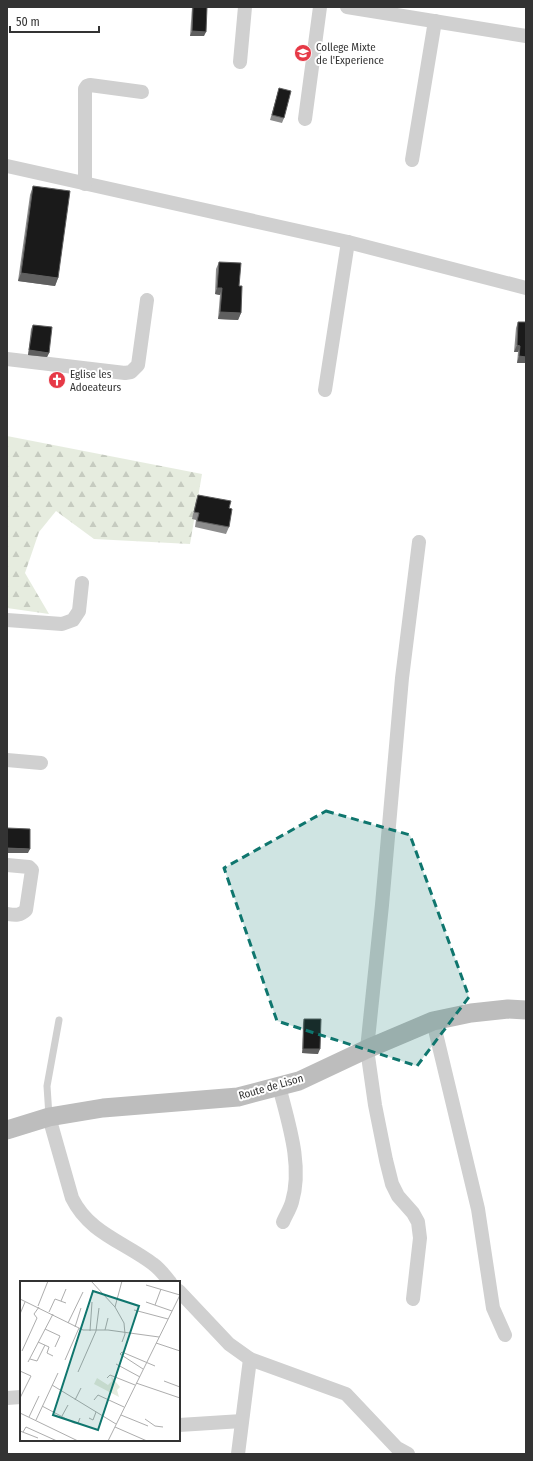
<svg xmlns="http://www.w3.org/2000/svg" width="533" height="1461" viewBox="0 0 533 1461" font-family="'Fira Sans Condensed',sans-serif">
<defs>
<pattern id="forest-firs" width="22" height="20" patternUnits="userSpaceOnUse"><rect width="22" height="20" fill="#e6ecdf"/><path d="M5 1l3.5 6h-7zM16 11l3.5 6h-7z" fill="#c6cbc0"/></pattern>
</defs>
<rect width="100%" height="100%" fill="#fff"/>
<polygon fill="url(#forest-firs)" points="7,436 202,474 190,544 94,539 56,511 39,532 25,573 49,614 7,608"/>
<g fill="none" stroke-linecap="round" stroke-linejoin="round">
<polyline stroke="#d0d0d0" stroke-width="7" points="49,1116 47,1086 59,1020"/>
<g stroke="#d0d0d0" stroke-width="14">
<polyline points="347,7 526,36"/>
<polyline points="240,62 245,7"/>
<polyline points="305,119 320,7"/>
<polyline points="412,160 435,21"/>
<polyline points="7,166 348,242 526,288"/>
<polyline points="85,184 85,89 87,86 90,85 142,92"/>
<polyline points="7,359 125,373 131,372 138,365 147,300"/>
<polyline points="325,390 348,242"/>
<polyline points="7,620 62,624 73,620 79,611 82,583"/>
<polyline points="7,760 41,763"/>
<path d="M7,865L29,867L32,870L26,910C20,916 15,915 7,914"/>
<polyline points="433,1021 478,1209 493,1308 505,1335"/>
<path d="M279,1086C288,1122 303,1165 292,1202C290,1209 286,1215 283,1222"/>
<path d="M49,1117L72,1198C89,1233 124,1242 153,1264C160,1269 165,1276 170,1282"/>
<polyline points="179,1291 229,1344 250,1359 346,1394 397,1448 408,1454"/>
<polyline points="413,1299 420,1238 418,1222 413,1213 398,1196 392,1184 386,1160 375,1105 367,1049 382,905 402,678 419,542"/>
<polyline points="7,1398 21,1397"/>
<polyline points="179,1425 242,1421"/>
<polyline points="238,1454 250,1359"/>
</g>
<polyline stroke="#bdbdbd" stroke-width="19" points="7,1130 49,1117 103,1108 238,1097 299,1081 367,1049 433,1021 471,1013 508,1009 526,1010"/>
</g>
<g fill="#8c8c8c">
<polygon points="192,7 207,7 204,36 190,36"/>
<polygon points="279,88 284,118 282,123 270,120"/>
<polygon points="33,186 58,278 55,286 18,281 30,195"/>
<polygon points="219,262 239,286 241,313 238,320 218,319 220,295 215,294 216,269"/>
<polygon points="518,322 526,322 526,363 517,363 518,352 514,352 516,328"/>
<polygon points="33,325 49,353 47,357 28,355 31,329"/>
<polygon points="198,495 229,508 229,527 226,534 195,527 196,520 192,519 196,501"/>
<polygon points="304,1019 318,1054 302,1053 303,1023"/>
</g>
<g fill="#5f5f5f">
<polygon points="192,31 206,32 204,36 190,36"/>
<polygon points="21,273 58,278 55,286 18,281"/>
<polygon points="217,288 222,288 220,295 215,294"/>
<polygon points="220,312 241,313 238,320 218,319"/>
<polygon points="517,345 520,346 518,352 514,352"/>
<polygon points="29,350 49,353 47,357 28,355"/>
<polygon points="519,356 526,357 526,363 517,363"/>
<polygon points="7,848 30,849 28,853 7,853"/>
<polygon points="303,1049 320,1049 318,1054 302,1053"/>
<polygon points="55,1440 67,1440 55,1441"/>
</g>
<g fill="#1a1a1a" stroke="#5f5f5f">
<polygon points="193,7 207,7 206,32 192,31"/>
<polygon points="279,88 291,91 284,118 272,115"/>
<polygon points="33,186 70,191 58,278 21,273"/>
<polygon points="219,262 241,263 239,286 242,286 241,313 220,312 222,288 217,288"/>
<polygon points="518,322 526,322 526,357 519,356 520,346 517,345"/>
<polygon points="33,325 52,327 49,353 29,350"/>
<polygon points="198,495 231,501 229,508 232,509 229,527 197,521 199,513 194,512"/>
<polygon points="7,828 30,829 30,849 7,848"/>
<polygon points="304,1019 321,1019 320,1049 303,1049"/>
</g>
<path fill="#0f766e" fill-opacity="0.2" stroke="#0f766e" stroke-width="3" stroke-dasharray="8 5" stroke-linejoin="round" d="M326,811L410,835L469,997L417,1066L277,1021L224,868Z"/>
<defs>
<g id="school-disc" transform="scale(0.9)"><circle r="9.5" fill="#e63946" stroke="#fff"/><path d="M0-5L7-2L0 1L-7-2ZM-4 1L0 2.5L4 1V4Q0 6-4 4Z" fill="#fff"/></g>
<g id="church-disc" transform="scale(0.9)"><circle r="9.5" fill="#e63946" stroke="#fff"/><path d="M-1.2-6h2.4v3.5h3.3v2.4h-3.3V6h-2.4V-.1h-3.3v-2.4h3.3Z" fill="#fff"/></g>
</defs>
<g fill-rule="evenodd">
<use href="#school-disc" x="303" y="53"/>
<use href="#church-disc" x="57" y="380"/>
</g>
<g text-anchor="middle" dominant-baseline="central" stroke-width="4" stroke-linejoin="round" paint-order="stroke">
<g font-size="11" fill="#333" stroke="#fff" text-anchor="start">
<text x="316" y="47">College Mixte<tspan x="316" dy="13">de l'Experience</tspan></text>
<text x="70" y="374">Eglise les<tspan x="70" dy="13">Adoeateurs</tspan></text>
</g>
<g font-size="11" fill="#333" stroke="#fff">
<text transform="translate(271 1087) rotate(-16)">Route de Lison</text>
</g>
</g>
<g transform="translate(20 1281)">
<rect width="160" height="160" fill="#fff"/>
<path d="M91,95L100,106L97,109L99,116L74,103L77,97L88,104L92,100Z" fill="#e6ecdf"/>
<path fill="none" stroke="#adadad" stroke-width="1" d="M71,0L95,26L104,42L105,53L102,61M126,4L160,14M0,18L63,49H88L139,56M41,20L46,8M126,21L152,30M135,24L141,8M18,25L28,0M95,26L102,0M114,29L148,38M29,31L35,18L46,22M0,33L5,21M48,42L63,11M55,46L61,27M25,48L40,55L35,66M85,49L88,37M70,50L72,21M18,61L29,66L27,72L33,75M136,62L160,70M2,70L17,37L14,33L19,26M100,73L102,71L135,85M100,73L123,88M10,78L17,80L25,64M45,79L59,47M8,81L33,33M96,83L120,96M0,90L11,95L0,117M58,91L76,50L79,27M87,97L90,94L115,104M144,100L160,106M116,102L160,117M32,104L96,143M55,119L61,107M74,119L78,114L104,126M22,125L54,142H58L60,137M0,132L58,160M101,134L128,145M42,135L48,124M9,136L19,115M69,137L73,139L76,131M125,138L135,145L143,146M16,139L38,92M95,146L127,160M0,150L18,157M3,151L6,146L37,160M88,160L160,14"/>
<path fill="#0f766e" fill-opacity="0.15" stroke="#0f766e" stroke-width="2" d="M73,10L119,25L78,149L33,134Z"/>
<rect width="160" height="160" fill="none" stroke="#333" stroke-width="2"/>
</g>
<rect width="533" height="1461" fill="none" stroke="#333333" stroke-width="16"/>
<path d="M10 26v6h89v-6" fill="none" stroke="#333333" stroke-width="2"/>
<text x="16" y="26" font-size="12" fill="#333333" stroke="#ffffff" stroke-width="3" paint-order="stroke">50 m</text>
</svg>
